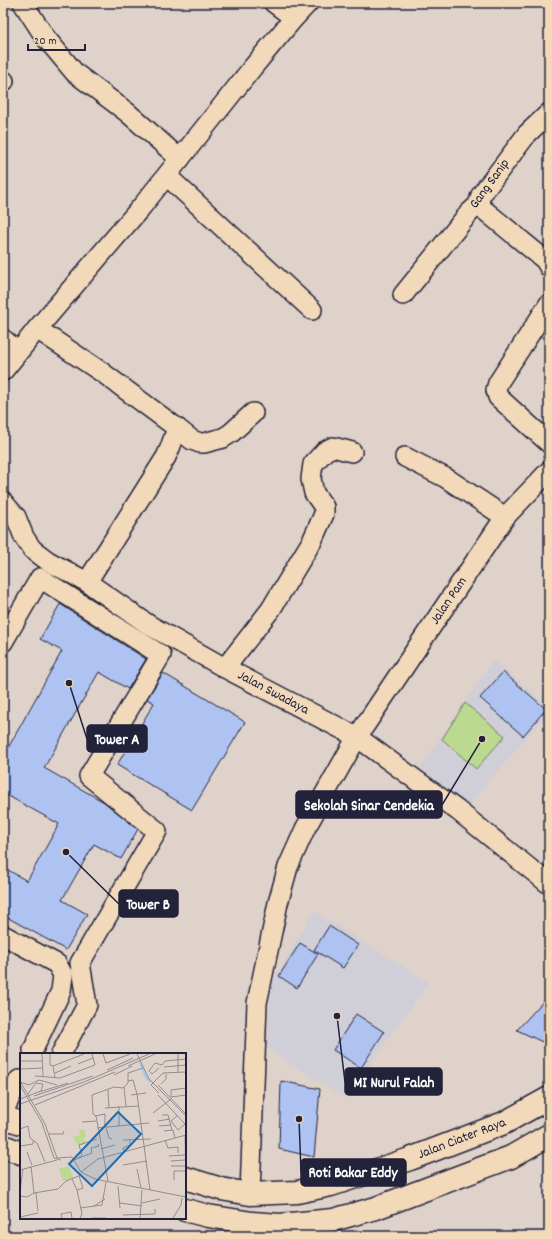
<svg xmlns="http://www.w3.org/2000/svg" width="552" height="1239" viewBox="0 0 552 1239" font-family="Dekko,sans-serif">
<rect width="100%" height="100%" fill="#ded2cb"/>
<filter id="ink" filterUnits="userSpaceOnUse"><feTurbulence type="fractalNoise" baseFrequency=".025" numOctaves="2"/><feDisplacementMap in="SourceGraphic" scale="8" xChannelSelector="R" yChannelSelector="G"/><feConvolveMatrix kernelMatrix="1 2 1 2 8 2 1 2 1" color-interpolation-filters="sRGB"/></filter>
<g filter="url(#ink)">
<g fill="#d0ced7">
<polygon points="493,661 549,706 549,711 468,806 420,768"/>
<polygon points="314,911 428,982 346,1099 267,1048 271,984"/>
</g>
<polygon fill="#bcd990" stroke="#6f7e66" points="465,703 505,736 476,769 442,739"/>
<g fill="#afc3f2" stroke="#22223b">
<polygon points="60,604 146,659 128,689 99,672 44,768 104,802 138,829 121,859 94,844 62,900 87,914 66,950 3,915 3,867 27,881 59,824 3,793 3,745 8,748 62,651 40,639"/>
<polygon points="503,672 546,709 523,736 480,698"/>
<polygon points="163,673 245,722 192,810 117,765 154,703 147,699"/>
<polygon points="329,926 358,945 343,968 314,950"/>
<polygon points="300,943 318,954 297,988 279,976"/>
<polygon points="549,995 549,1045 517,1030"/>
<polygon points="356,1014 384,1032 361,1068 333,1050"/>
<polygon points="281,1081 320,1089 314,1157 279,1149"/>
</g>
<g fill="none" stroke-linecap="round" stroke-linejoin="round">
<g stroke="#22223b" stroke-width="22">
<g id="minor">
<polyline points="23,3 45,37 75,73 128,113 180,159"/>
<polyline points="274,3 294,18"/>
<polyline points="3,81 4,81"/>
<polyline points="167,176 312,310"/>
<polyline points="478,205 545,260 549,267"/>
<polyline points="403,295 469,213 478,205 481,195 527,134 549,113"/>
<polyline points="549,304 498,383 496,390 498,397 549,443"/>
<polyline points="37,329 103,373 177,428 192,440 200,443 204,443 223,438 231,433 253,413"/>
<polyline points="3,339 18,352"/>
<polyline points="3,371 37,329 143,205 253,67 294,18 308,3"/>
<polyline points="405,457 446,478 505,517"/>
<polyline points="3,502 16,517 24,537 32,549 48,561 87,582 149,625 225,668 357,737 457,810 549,884"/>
<polyline points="87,582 166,457 170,448 177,428"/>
<polyline points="3,642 40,578 161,655 89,776 157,831 80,963 87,1005 61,1054"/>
<polyline points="225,668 271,609 312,541 324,514 324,507 314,493 311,479 313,464 325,451 333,447 352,452"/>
<polyline points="3,935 57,964 63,975 61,991 33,1050"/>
<polyline points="3,1112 19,1080"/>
<polyline points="250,1194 257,1003 278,903 288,867 305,829 357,737 505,517 549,471"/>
</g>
</g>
<g stroke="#22223b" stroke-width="25">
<g id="major">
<polyline points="3,1117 21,1123"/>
<polyline points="3,1146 21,1153"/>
<polyline points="185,1178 221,1189 250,1194 297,1192 331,1185 410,1159 504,1123 549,1098"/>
<polyline points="185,1210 208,1216 252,1223 280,1225 333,1220 376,1208 511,1157 549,1135"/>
</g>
</g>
<use href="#minor" stroke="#f2d9ba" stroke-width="19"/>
<use href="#major" stroke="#f2d9ba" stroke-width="22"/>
</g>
</g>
<g text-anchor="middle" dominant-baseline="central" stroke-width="3" stroke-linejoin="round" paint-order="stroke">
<g font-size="14" fill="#22223b" stroke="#f2d9ba">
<text transform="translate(490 184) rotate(-54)">Gang Sanip</text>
<text transform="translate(449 601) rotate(-56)">Jalan Pam</text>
<text transform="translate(273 693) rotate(28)">Jalan Swadaya</text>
<text transform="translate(462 1139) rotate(-21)">Jalan Ciater Raya</text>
</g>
</g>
<g transform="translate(20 1053)">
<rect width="166" height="166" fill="#ded2cb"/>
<path d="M64,76L66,83L63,86L66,89L59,93L53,84L60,82L59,77ZM49,113L53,125L43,128L39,116Z" fill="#bcd990"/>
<path fill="none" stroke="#9ccaf7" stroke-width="2" d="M120,10L127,26L131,29"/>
<path fill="none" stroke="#938c91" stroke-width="1" d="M22,1L23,23M30,1V12L33,13M83,1L86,10L110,1M117,1L129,26L166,63M158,1V19M1,8H22M58,11L73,5M142,12L145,8L166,6M108,13L135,1M144,14L166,12M139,15L132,21L129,18L135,10L142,12M1,16L23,15M87,17L113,5M35,20L51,13M143,20L166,19M94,22L112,13M15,23L40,25L75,12L72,1M35,25L33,13L64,1M108,28L113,27L117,41L130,137M0,29L9,32L19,27L37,32M1,30L25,71L37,105L52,104L61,119L75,126L166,144M141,31L146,26V21M0,32L22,70L34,105L41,107M138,32L166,61M104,34L106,54M88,37L89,55M19,39L48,30M139,40L131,32L143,20M111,42L126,40M138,42L165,71M14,43L73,23M151,44V37L166,35M151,44L166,42M0,46L21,38L23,31L16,30L8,41M0,51L64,29L129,1M15,52L95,19M85,55L119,53M133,60L151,46M142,62H148L152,77M75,63L85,61V74M157,63L151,68L158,77L166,70M138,68L150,66M62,69L76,68M99,73V53M139,73L151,72M77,75L129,70M86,75L89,85L92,86M0,76L8,73L10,85L17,90L25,109M144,78L153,77L155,85M29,81H43L44,78M165,82L166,131M103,87L131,86M145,87L148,95L158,94V100M0,93L13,91V88M81,96L95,92M7,99L12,112M104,100L103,95L110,92V87M149,103L165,102M58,105L62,102L59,92L77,86M54,107L72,100L71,95L79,93L78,91M151,108L165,107M103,112L127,108M11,113L14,140M151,113H166M117,116L121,135M0,117L37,107M61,119L78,106L166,82M59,123L63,135L57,137L62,161L60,165M52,126L57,137M154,127V118H166M88,128L76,63L73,61L72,42L94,34L103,35L108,30V20L123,15M98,133L100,155M0,138L3,116M16,140L18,158M0,143L7,144L14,140L38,136L46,128L61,122M100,150L122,153M122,150L140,146M74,153L85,146M60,155L82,152L86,129M103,162L135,161V156M0,164L18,160M42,165L41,161L51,159L52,165M72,165H86M120,165L122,137M153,165L161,152L162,145"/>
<path fill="#1f6fb2" fill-opacity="0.15" stroke="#1f6fb2" stroke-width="2" d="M98,59L121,81L72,133L49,111Z"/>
<rect width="166" height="166" fill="none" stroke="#22223b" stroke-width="2"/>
</g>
<path fill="none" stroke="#22223b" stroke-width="1.5" d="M69 683L87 739M482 739L442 805M66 852L119 904M337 1016L345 1082M299 1119L301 1172"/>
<g fill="#22223b" stroke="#f2d9ba" stroke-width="1.5">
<circle cx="69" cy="683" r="4"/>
<circle cx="482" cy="739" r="4"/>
<circle cx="66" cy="852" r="4"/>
<circle cx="337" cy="1016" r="4"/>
<circle cx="299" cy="1119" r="4"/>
</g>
<g fill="#22223b" stroke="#22223b" stroke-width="1.5">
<rect x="87" y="725" width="60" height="27" rx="4"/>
<rect x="296" y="791" width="146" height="27" rx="4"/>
<rect x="119" y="890" width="59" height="27" rx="4"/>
<rect x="345" y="1068" width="97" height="27" rx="4"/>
<rect x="301" y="1159" width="105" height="27" rx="4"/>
</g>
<g font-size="15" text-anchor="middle" font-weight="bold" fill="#fff">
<text x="117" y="744">Tower A</text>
<text x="369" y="810">Sekolah Sinar Cendekia</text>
<text x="148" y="909">Tower B</text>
<text x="394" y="1087">MI Nurul Falah</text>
<text x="353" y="1177">Roti Bakar Eddy</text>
</g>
<rect width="552" height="1239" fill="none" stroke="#f2d9ba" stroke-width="16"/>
<rect x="8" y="8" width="536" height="1223" fill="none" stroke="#22223b" stroke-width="1.5" filter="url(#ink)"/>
<path d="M28 44v6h57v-6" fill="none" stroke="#22223b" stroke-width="2"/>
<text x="34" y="44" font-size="12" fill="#22223b" stroke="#f2d9ba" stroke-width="3" paint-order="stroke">20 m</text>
</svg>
